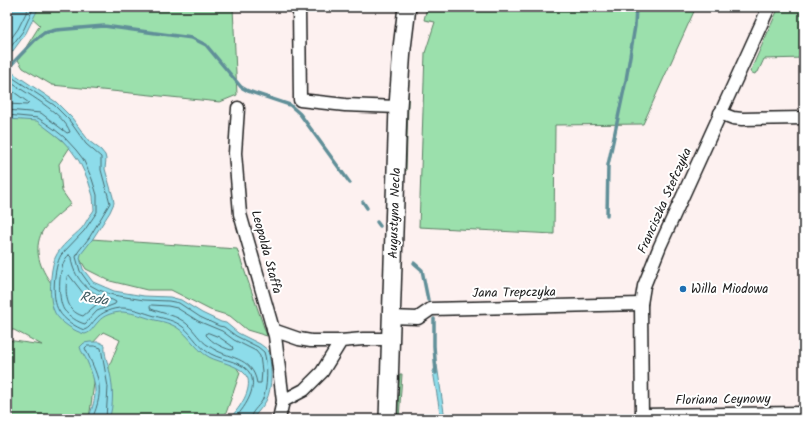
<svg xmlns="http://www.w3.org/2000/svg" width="811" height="426" viewBox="0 0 811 426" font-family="Kalam,sans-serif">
<rect width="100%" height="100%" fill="#fdf1f0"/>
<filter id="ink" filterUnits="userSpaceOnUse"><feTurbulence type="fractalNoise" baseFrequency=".025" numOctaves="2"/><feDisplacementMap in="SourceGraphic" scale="8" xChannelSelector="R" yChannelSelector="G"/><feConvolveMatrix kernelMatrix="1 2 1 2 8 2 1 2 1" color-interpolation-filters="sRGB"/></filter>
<g filter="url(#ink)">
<g fill="#9be0ac" stroke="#5c7e64">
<polygon points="7,7 233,7 237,95 220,102 52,85 23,68 18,60 40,25 28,14"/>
<polygon points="427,7 696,7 643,124 555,125 554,234 419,227 425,53 435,22 424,20"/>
<polygon points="779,7 804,7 804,58 764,59 758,72 756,72 755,74 750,72"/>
<polygon points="409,75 406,171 404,166 407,76"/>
<path d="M7,94L70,147L59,164L62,191L71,204C64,210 45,225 42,232C33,250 40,268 51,283L159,315L230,357L240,373L224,419H104L109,366L120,340L103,332L91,345L94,383L89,419H7V340L42,345L14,330H7Z"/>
<polygon points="91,239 237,249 267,336 247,330 230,316 210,310 171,290 147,290 110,281 86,269 77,254"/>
<polygon points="400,374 402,374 399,419 396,419"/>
</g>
<g fill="#8ddcea" stroke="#608f98">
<polygon points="7,7 39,7 26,33 7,59"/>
<path d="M7,69L56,102L72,118L89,141L101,150L105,155L106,159L105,169L113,197L114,203L110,212L92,240L81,254L80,258L83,269L93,282L114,291L144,296L170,297L181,300L202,313L221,322L226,323L238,333L260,344L268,350C272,363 273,388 266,401C263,407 257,412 253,419H229C238,410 251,393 248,379C243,365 220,363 209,357C194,349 187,330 170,324C165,322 160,321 155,320C144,317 135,313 123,312C114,312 103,315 98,322C93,327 92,332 85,334C75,332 60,322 55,313C48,301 50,270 55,258C60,246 73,237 82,228C86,223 88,217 92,213L94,210L93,196L88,180L79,161L71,150L62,140L37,121L7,119Z"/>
<path d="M90,342H99L105,345C104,355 108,363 110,373C113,386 114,406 109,419H88C98,395 97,385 87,361C85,356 81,352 80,347L84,343Z"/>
<polygon points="437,365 445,419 441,419 433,371"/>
</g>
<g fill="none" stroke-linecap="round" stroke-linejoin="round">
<g stroke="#49696e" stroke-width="1">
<polyline points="7,44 18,29 29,7"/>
<polyline points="7,52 23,31 34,7"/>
<path d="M7,74L54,105L69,120L86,144L101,157V170L110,203L89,238L78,252L76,257L80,271L90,285L99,290L113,295L144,300L169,301L179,303L200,317L219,326L224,327L236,336L258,347L264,352C268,363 268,390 262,401C258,407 251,412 250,419"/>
<path d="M7,80C24,92 64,113 70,132L67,133L41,113L7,110"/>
<polyline points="7,87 29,103 27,105 7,104"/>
<path d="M7,115L38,118L54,129L64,137L76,150L83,159L92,179L97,195V212L84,231L61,255C54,267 51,299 59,311C64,320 76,327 84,330C90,328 91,324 95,320C101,312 113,308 122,308C134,308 144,313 155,316C165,319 174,320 183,327C193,335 199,348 211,354C224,361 244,361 251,375C257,390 244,409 234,419"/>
<path d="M69,255L71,257C72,273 84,289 99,295C104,298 112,299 116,302L115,304L97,311L85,324C77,322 69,316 64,310C57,299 58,262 69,255Z"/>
<path d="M69,275L83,293L97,302V304L83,316C65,311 65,292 67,277Z"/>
<path d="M152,305L168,306L177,308L198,321L222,331L234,340L256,351L260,356L262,371L261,383H257C252,355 228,360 209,346C200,341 195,331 187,324C177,315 164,314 151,309L150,307Z"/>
<path d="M209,333L219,337L232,346L233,349L231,350C221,347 213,343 206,335L207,333Z"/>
<path d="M92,419C106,387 98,377 85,348L87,346H95L101,348L108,387L106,419"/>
</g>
<g stroke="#608f98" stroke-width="3.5">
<polyline points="7,69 34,41 44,33 56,30 104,26 192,38 206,45 241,87 248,91 290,105 300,114 350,183"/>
<polyline points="363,202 367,208"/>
<polyline points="607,215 608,165 626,80 635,26 636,7"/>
<polyline points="377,222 380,226"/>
<polyline points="414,263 422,270 428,300"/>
<polyline points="434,319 434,346 436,373"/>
</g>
<g stroke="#1c1c1c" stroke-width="15">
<g id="minor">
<polyline points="299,7 300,100 345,105 398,107"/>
<polyline points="238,108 235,153 240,214 275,336 283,401 279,419"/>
<polyline points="720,113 733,118 742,119 804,118"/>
<polyline points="391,317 418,318 431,309 641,304"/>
<polyline points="273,330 299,339 311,341 341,341"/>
<polyline points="283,401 304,390 322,372 341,341 363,339 391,339"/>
<polyline points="642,415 804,413"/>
<polyline points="642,419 641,304 644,286 660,246 769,7"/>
</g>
</g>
<g stroke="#1c1c1c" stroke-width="20">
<polyline id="secondary" points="388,419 398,107 402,48 407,7"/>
</g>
<use href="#minor" stroke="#fff" stroke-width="12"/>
<use href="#secondary" stroke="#fff" stroke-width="17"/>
</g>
</g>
<circle fill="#1f6fb2" stroke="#fff" stroke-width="1.5" cx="683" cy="289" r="4"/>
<g text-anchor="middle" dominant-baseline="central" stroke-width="4" stroke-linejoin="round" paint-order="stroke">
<g font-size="13" fill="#1c1c1c" stroke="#fff">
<text transform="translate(665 201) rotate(-66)">Franciszka Stefczyka</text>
<text transform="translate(395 213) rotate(-88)">Augustyna Necla</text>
<text transform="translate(266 252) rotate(75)">Leopolda Staffa</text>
<text transform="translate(514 293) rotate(-1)">Jana Trepczyka</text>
<text transform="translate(723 400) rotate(-1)">Floriana Ceynowy</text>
</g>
<g font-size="13" fill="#1c1c1c" stroke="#fff" text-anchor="start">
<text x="691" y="289">Willa Miodowa</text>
</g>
<g font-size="14" font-style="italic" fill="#445f64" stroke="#fff">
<text transform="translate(94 299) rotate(9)">Reda</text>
</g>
</g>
<rect width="811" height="426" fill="none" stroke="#fff" stroke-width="24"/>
<rect x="12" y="12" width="787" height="402" fill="none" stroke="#1c1c1c" stroke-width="1.5" filter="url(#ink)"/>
</svg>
